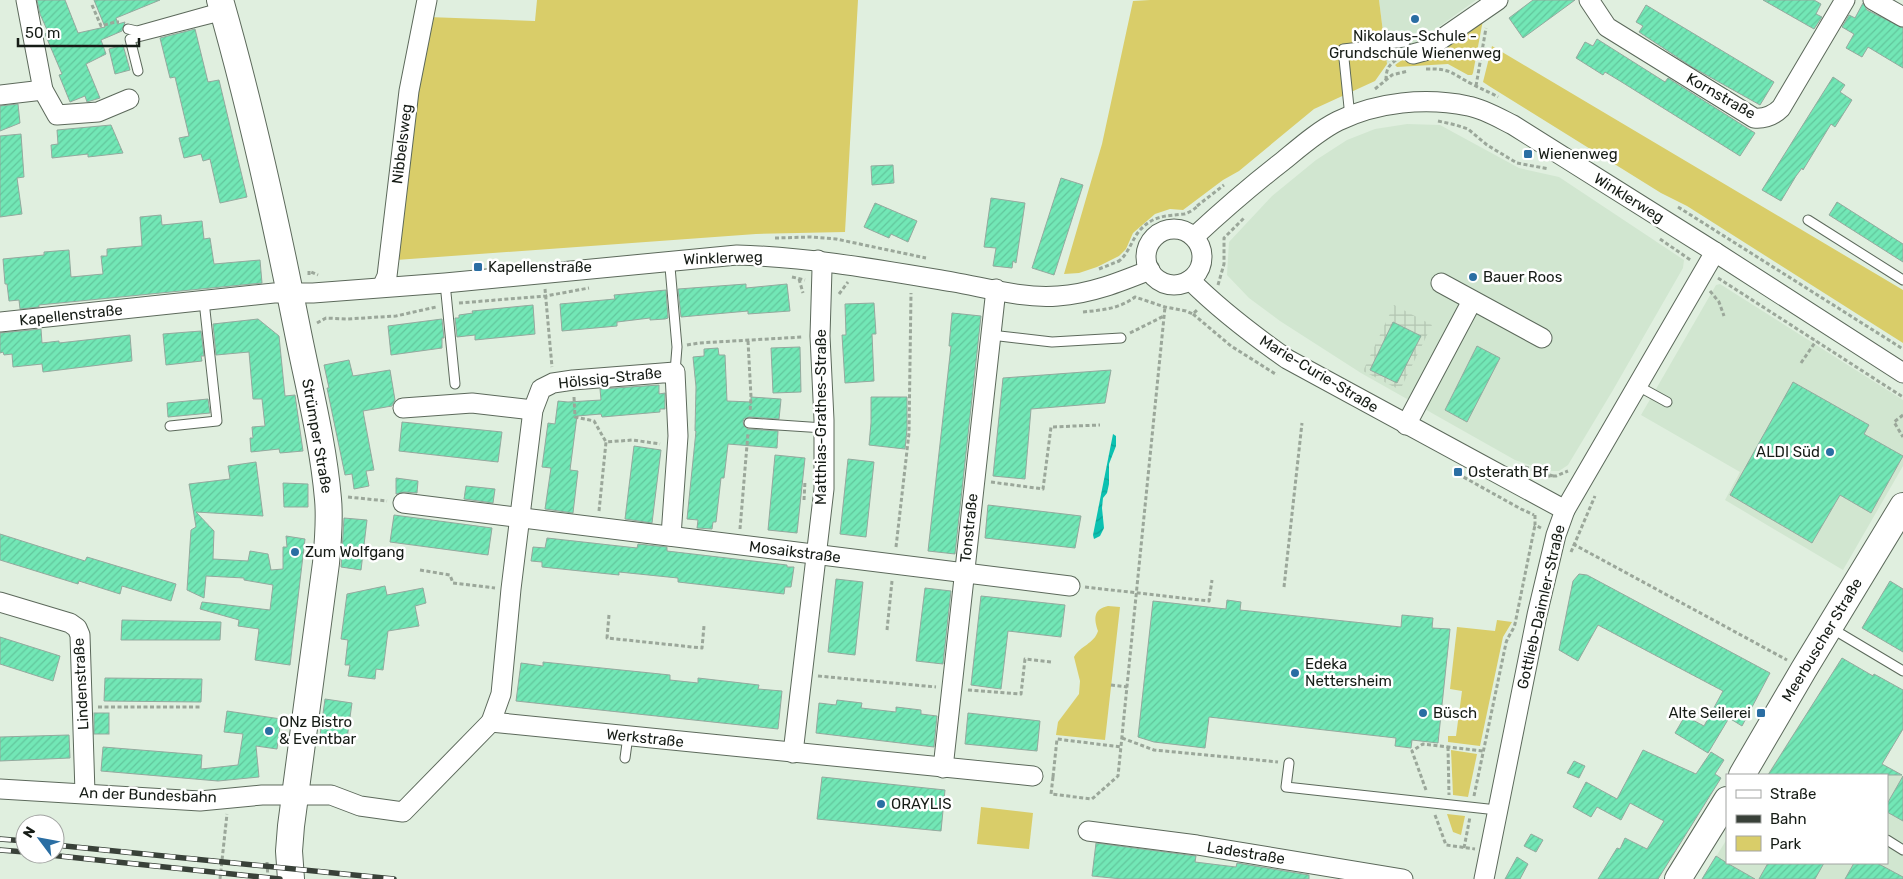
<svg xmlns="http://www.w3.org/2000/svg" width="1903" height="879" viewBox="0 0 1903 879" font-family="Rubik,sans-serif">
<defs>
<pattern id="industrial-grid" width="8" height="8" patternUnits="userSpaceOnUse" patternTransform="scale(1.25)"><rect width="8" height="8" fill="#d1e6d0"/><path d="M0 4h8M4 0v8" fill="none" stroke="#b3c5b2"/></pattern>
<pattern id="water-waves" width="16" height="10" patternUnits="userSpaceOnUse" patternTransform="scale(1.25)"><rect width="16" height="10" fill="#0bc1b1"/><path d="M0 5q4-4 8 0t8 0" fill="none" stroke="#0aa598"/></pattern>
<pattern id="building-hatch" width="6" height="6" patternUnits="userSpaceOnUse" patternTransform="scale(1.25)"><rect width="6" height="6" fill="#72e7b6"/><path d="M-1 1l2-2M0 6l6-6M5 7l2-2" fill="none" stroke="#62c69c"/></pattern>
</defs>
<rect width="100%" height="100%" fill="#e0efdf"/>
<g fill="#d1e6d0">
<polygon points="1379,0 1476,0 1387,64"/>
<polygon points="1407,124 1440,125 1519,168 1559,177 1684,260 1683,268 1613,390 1568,465 1559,471 1547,471 1515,460 1361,373 1280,321 1249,298 1227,275 1229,242 1272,196 1316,160 1347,140 1375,129"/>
<polygon points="1720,284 1903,400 1903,466 1843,570 1725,500 1740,472 1641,415 1716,285"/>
<polygon points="1802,720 1903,776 1903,879 1702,879 1727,839 1727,863 1887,863 1887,775 1767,775"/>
</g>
<polygon fill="url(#industrial-grid)" points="1394,305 1432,325 1400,390 1363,371"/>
<g fill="#d9cd69">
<polygon points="537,0 858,0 845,232 756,234 396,260 428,17 535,21"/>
<polygon points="1150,0 1379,0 1387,64 1375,81 1314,109 1239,171 1223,180 1183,210 1170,209 1155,214 1133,233 1126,249 1119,256 1097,267 1079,273 1064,274 1102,144 1133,1"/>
<polygon points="1483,20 1473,73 1472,75 1468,75 1448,64 1397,67 1395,65 1402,60 1423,60"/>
<polygon points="1492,46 1903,290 1903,343 1687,206 1661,193 1489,86 1483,82"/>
<path d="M1108,606L1120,607L1105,740L1056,735L1058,722L1079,694L1080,681L1074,657C1081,645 1094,644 1098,631C1094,619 1093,609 1108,606Z"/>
<polygon points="1497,620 1512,622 1503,637 1480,746 1448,742 1448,736 1456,736 1462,691 1450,689 1457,627 1495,631"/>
<polygon points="1451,750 1477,754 1468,797 1453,795"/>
<polygon points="981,807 1033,813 1029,849 977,844"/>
<polygon points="1447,814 1465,816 1461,835 1453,832"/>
</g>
<polygon fill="url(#water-waves)" points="1113,434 1116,436 1116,446 1109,464 1109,484 1107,493 1103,498 1102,508 1104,528 1100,536 1094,539 1093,535"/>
<g fill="url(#building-hatch)" stroke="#94a99e">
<polygon points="37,0 65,0 78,33 105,27 94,0 160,0 116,18 118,24 125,22 122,31 101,40 106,54 86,64 100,98 87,102 85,96 70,102 59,75 62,74 45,34 48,32 40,14"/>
<polygon points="1533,0 1575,0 1523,38 1509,18"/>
<polygon points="1763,0 1814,0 1821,4 1816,14 1822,17 1814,29"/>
<polygon points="1863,3 1867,10 1903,28 1903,68 1868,47 1862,57 1846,48 1854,34 1842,27 1849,15 1855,18"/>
<polygon points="1646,5 1774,82 1760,105 1692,67 1639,32 1643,26 1636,22"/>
<polygon points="195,29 208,82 219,80 247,197 220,203 210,159 203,161 201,154 184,158 179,138 189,136 175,77 170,78 160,38"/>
<polygon points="1597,39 1665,82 1668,78 1755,133 1740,156 1620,81 1605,72 1603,75 1576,58 1585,42 1593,46"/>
<polygon points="123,45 130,70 115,74 109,49"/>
<polygon points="1833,77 1845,85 1840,92 1852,100 1835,127 1831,124 1803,170 1802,168 1796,176 1781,201 1762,190"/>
<polygon points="18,104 20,123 0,131 0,106"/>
<polygon points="111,125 123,153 88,157 88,154 52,158 51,145 58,144 57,130"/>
<polygon points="21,134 24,177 17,178 22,214 0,217 0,136"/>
<polygon points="893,165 894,183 872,185 871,166"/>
<polygon points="1061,178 1083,185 1054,275 1032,268"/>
<polygon points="991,198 1025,203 1016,263 1013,261 1012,268 993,266 996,248 984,247"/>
<polygon points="1837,202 1903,244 1903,262 1829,215"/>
<polygon points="875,203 917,221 908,242 891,234 889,238 864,227"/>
<polygon points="161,215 162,225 202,221 204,239 210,238 214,264 260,260 262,283 39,305 39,307 20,309 19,300 9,301 7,284 5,284 3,259 44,255 44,252 69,250 71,277 103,274 101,256 107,256 107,249 142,246 140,217"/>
<polygon points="746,284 746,288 787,284 790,311 748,314 748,311 681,317 678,289"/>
<polygon points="666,290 668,318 665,319 650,320 650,318 617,322 617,326 562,331 560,304 615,299 614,295"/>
<polygon points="874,303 876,334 872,334 874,381 845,383 842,335 846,335 845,304"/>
<polygon points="533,305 535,334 475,340 475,335 457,337 455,318 459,318 459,315 473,313 472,311"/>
<polygon points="952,313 981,316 955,554 928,551 951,346 949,346"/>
<polygon points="258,319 279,336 285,396 295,395 303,451 280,453 279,449 251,452 250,438 253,438 252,427 265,426 262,399 253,399 249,352 216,355 213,324"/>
<polygon points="442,319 444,338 442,338 442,348 391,355 388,326"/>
<polygon points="1393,322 1421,336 1397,383 1370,370"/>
<polygon points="41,329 42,343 59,341 59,343 130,335 132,361 43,372 42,364 13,367 12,354 4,355 3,352 0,353 0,333"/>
<polygon points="201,331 204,356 201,356 202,361 166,365 163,334"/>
<polygon points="1477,346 1500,358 1467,422 1445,410"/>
<polygon points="800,347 801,392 773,393 771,348"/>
<polygon points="718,348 719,355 725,355 727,401 751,402 751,397 781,399 779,419 749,417 744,419 743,422 744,426 748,429 778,431 777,448 728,444 724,478 721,478 716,522 713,522 712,529 697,528 698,520 687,519 696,431 695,431 696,387 693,357 704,356 704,349"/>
<polygon points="349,360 353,376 390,370 395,400 392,406 363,411 374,470 366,471 369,486 354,489 352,474 345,475 327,388 329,388 324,365"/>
<polygon points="1111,370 1105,403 1031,409 1025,479 993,476 1003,378"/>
<polygon points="1793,382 1869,425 1864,434 1903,456 1871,513 1840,495 1812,543 1730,495"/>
<polygon points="659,385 659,394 665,393 665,409 660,409 660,412 602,417 601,414 577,416 570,470 578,471 573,513 545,509 551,468 542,467 548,423 555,424 558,401 568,402 601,400 600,389"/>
<polygon points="871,397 907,397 907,429 905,449 869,445 871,423"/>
<polygon points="208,399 210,413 168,417 167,403"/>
<polygon points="402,422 502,432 498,462 399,451"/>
<polygon points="634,446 661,450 652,523 625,519"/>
<polygon points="775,455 805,458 797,533 768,530"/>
<polygon points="848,459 874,462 866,537 840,534"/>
<polygon points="256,462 263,516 196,512 214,531 213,559 248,561 250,551 268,554 271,570 283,569 283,547 287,547 286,536 305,539 290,665 255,660 259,629 238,626 239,620 200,609 202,602 270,610 273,585 244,580 244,578 206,576 204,598 187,590 191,530 196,527 189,484 230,479 228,466"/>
<polygon points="396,478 418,481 417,493 404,492 396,494"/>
<polygon points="283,483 308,484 308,507 284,507"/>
<polygon points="466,486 495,489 493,503 464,499"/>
<polygon points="988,505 1081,516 1075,548 985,538"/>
<polygon points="394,515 492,528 488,555 390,542"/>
<polygon points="344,518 367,520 361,570 341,567"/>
<polygon points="0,534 85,561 87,557 176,584 171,601 122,586 120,594 79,581 78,584 0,560"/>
<polygon points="547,538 637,548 638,544 667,547 667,551 787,565 787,567 794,567 791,587 785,587 784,594 678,582 678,578 619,572 619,575 542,567 542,562 531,561 533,547 545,548"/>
<polygon points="1579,574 1587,575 1770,673 1742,726 1729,718 1708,753 1675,733 1685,716 1704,726 1723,691 1598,625 1578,661 1559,650 1573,581"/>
<polygon points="836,579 863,582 855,655 828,652"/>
<polygon points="1890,581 1903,589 1903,652 1862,628"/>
<polygon points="385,586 387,595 423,588 426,603 415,606 419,626 388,631 383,670 376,669 375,679 348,676 350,665 345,665 348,640 341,639 347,594"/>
<polygon points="925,588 951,591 943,664 916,661"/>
<polygon points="981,596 1065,605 1061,637 1008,631 1001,689 971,685"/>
<polygon points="1227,600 1241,602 1240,610 1401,627 1402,615 1433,618 1432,628 1450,629 1438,743 1412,740 1411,748 1395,746 1396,738 1209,717 1205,748 1154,742 1138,737 1153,601 1226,609"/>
<polygon points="122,620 221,622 220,640 121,640"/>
<polygon points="0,637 60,656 53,681 0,664"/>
<polygon points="1842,658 1873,676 1874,674 1903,690 1903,729 1882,764 1902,775 1768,775"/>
<polygon points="543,662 670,675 670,680 698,683 698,678 759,685 758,689 782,691 778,729 516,701 521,663 543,666"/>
<polygon points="105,678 202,679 201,702 104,701"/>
<polygon points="325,699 352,703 346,746 319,743"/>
<polygon points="837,700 862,703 861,708 896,712 896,707 921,710 921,714 937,716 934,747 816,733 819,703 836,705"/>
<polygon points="227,711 281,719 277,749 256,746 259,777 218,781 101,771 103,747 202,755 201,769 238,765 243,734 224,732"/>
<rect x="94" y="713" width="15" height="21"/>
<polygon points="968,713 1040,721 1037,751 965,744"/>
<polygon points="69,735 70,758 0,761 0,737"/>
<polygon points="1643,750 1696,774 1711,752 1724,760 1715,774 1721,778 1658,879 1598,879 1617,848 1620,849 1625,838 1647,849 1664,821 1630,803 1621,820 1597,807 1591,817 1573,807 1586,782 1617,799"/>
<polygon points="1574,761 1585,766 1579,778 1567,773"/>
<polygon points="1903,776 1903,821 1887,812 1887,804"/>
<polygon points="822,777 945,790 941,831 817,819"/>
<polygon points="1531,834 1543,840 1536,852 1524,846"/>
<polygon points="1096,843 1196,856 1195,862 1236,867 1237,863 1309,875 1309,879 1122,879 1092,876"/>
<polygon points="1716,856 1727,863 1755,879 1702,879"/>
<polygon points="1517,857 1528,864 1520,879 1505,879"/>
<polygon points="1768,863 1824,863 1815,879 1759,879"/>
<polygon points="1854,863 1877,863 1903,877 1903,879 1845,879"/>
</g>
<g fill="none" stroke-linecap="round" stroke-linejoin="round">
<g stroke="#5c695b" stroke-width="11">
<g id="service">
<polyline points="128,29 137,31 219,8"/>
<polyline points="138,71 130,39 221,16"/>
<polyline points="1350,117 1343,49 1405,42"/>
<polyline points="1808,220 1903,280"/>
<polyline points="666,261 670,267 677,347 675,372"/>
<polyline points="445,283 455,384"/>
<polyline points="991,335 1052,342 1121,338"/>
<polyline points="1636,385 1667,402"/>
<polyline points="749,423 824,428"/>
<polyline points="170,426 217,421 204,301"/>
<polyline points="1831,628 1903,671"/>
<polyline points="625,758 628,736"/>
<polyline points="1289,763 1286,787 1497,810"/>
<polyline points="1887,840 1903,850"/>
</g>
</g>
<g stroke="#5c695b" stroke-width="21">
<g id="minor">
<path d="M1589,0L1607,27L1754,118C1765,119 1773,116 1781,108L1845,0"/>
<polyline points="1873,0 1903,17"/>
<polyline points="1413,54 1424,51 1498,0"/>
<polyline points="43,90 57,115 98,112 129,99"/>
<polyline points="0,95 43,90 26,0"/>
<circle cx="1174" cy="257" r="28"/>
<path d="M1194,237C1222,211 1252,185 1283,161C1300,147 1318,131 1338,121C1377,102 1426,97 1468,106C1484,109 1499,118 1513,125L1715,252L1903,373"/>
<path d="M1190,280C1220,310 1253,335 1287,359L1565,510"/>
<polyline points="1441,283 1542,338"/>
<polyline points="382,287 387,276 409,91 427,0"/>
<path d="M0,322L274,293H313L445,283L737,255C810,257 881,270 953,282C987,288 1024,299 1058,296C1090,294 1120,282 1150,270"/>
<polyline points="403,408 472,403 533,410"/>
<polyline points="1406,425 1472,301"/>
<polyline points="403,503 1070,586"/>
<polyline points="0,602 70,623 77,628 80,635 85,793"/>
<polyline points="491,722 501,694 511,589 533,410 541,389 553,383 573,380 675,372 678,436 671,536"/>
<polyline points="793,753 824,489 824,420 820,336 822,269 818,260"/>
<polyline points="943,768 996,289"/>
<polyline points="0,789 200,801 262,795 331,795 360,806 403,812 491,722 1033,776"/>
<polyline points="1088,831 1197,845 1403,879"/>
<polyline points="1484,879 1537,615 1556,535 1565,510 1715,252"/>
</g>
</g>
<g stroke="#5c695b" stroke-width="28">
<g id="secondary">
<path d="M220,0C251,108 275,217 297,328C308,384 323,441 328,499C330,520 328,542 326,563L291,826L289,851L291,879"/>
<polyline points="1742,775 1804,669 1903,506"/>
<polyline points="1678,879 1727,800"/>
</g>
</g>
<g stroke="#9ba79a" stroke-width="3" stroke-dasharray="4 2.5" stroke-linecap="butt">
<polyline points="92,5 101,26 115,22 119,22"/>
<path d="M1426,69C1451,68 1452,74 1472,84C1481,89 1490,92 1498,97"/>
<path d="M1386,80C1386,69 1389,64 1398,59"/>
<polyline points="1476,86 1486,28"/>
<polyline points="1375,89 1392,75 1408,71"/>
<polyline points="1438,121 1456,125 1468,129 1487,145 1517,163 1549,169"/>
<polyline points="1197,206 1224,185"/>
<polyline points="1678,207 1903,349"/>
<polyline points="775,238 810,237 836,239 926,258"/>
<polyline points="1660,239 1692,261"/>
<path d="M1120,262L1119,261C1130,252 1132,238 1141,229C1154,215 1168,216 1184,214C1189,213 1194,209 1197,207"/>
<polyline points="1099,269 1119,261"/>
<polyline points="309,275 309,271 318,275"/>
<polyline points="792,277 805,280"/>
<polyline points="1718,278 1903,397"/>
<polyline points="799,279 803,293"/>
<polyline points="1218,285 1224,264 1224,238 1244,218"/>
<polyline points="545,289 552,367"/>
<polyline points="1710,291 1719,302 1724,316"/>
<polyline points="839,294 848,282"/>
<polyline points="459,303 546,296 589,288"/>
<path d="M1083,312C1102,310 1119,309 1135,297L1165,307L1186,311L1193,314L1198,309"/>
<polyline points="1193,314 1231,346 1277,375"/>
<polyline points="317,323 326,318 347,319 396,316 436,307"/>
<polyline points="1130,333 1164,316"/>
<polyline points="748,341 751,397 750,412"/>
<polyline points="687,345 699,343 803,337"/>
<polyline points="1801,363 1816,341"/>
<polyline points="574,397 575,417 594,421 606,442"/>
<polyline points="1903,415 1894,422 1903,437"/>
<polyline points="1525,467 1553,476"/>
<polyline points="1458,474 1521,509 1534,515"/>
<polyline points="1540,476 1556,476 1568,471"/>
<polyline points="991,482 1043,489 1051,427 1100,425"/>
<polyline points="348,497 387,501"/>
<polyline points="804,500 805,481"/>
<polyline points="599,511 606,442 633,440 660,444"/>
<polyline points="1535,515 1535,525 1541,528"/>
<polyline points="740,529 748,433"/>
<polyline points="1573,544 1787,660"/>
<polyline points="896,547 909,433 911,293"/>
<polyline points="1571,552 1595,496"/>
<polyline points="420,570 450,575 453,583 495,588"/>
<polyline points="1085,587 1209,601 1212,580"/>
<polyline points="1284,587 1302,423"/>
<polyline points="609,615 607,638 702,648 704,626"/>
<polyline points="887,630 892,581"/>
<polyline points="818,676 936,687"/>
<polyline points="1111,685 1127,687"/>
<polyline points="968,690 1021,694 1025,659 1052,662"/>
<polyline points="98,707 200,707"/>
<polyline points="1122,738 1154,750 1278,762"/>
<polyline points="1448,747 1449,795"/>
<polyline points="1053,777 1051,794 1092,799 1118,776 1165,307"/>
<polyline points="1053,777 1057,739 1121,747"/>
<polyline points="1426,790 1412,751 1423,744 1483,751"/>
<path d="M1474,796L1506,643C1508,636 1513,631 1515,624L1535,525"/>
<polyline points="1435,815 1446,845 1475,849"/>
<polyline points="1464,848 1470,817"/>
<polyline points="267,862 268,879"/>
<polyline points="220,879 227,814"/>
</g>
<use href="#service" stroke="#fff" stroke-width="9"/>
<use href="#minor" stroke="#fff" stroke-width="19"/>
<use href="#secondary" stroke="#fff" stroke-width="26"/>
<g stroke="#394139" stroke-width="5.5">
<g id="rail">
<polyline points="0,839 25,841"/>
<polyline points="55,845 394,879"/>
<polyline points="0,850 25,852"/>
<polyline points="40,854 280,879"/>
</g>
</g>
<use href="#rail" stroke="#fff" stroke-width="4" stroke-dasharray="11" stroke-linecap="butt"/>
</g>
<g fill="#2a6ea3" stroke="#fff" stroke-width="2">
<circle cx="1415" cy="19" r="5"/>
<rect x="1523" y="149" width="10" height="10" rx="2.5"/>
<rect x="473" y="262" width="10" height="10" rx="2.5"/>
<circle cx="1473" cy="277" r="5"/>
<circle cx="1830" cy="452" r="5"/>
<rect x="1453" y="467" width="10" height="10" rx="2.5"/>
<circle cx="295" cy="552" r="5"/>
<circle cx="1295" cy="673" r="5"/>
<circle cx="1423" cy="713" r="5"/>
<rect x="1756" y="708" width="10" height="10" rx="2.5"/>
<circle cx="269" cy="731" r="5"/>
<circle cx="881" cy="804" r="5"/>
</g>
<g text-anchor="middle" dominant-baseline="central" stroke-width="5" stroke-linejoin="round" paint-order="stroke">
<g font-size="15" fill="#161c16" stroke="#fff" text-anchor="start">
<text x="1415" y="36" text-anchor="middle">Nikolaus-Schule -<tspan x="1415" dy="17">Grundschule Wienenweg</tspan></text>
<text x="1538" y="154">Wienenweg</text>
<text x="488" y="267">Kapellenstraße</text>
<text x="1483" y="277">Bauer Roos</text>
<text x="1820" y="452" text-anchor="end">ALDI Süd</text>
<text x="1468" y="472">Osterath Bf</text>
<text x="305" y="552">Zum Wolfgang</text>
<text x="1305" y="664">Edeka<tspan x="1305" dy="17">Nettersheim</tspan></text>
<text x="1433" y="713">Büsch</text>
<text x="1751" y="713" text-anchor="end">Alte Seilerei</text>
<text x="279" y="722">ONz Bistro<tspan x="279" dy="17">&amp; Eventbar</tspan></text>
<text x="891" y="804">ORAYLIS</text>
</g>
<g font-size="15" fill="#161c16" stroke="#fff">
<text transform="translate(1721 96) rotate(30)">Kornstraße</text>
<text transform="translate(402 144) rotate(-83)">Nibbelsweg</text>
<text transform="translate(1629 198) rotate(32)">Winklerweg</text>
<text transform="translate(723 258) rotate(-2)">Winklerweg</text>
<text transform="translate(71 315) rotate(-6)">Kapellenstraße</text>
<text transform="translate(1319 374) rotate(31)">Marie-Curie-Straße</text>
<text transform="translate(610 378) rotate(-6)">Hölssig-Straße</text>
<text transform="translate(821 417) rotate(-90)">Matthias-Grathes-Straße</text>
<text transform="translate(317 436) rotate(80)">Strümper Straße</text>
<text transform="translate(969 528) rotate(-84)">Tonstraße</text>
<text transform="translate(795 552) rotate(7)">Mosaikstraße</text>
<text transform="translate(1541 607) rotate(-77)">Gottlieb-Daimler-Straße</text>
<text transform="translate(1822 640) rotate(-59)">Meerbuscher Straße</text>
<text transform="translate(81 684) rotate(-93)">Lindenstraße</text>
<text transform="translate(645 738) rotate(6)">Werkstraße</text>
<text transform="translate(148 795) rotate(2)">An der Bundesbahn</text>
<text transform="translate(1246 853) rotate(9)">Ladestraße</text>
</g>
</g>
<rect x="1726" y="774" width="162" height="90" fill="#ffffff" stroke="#a2a4a2"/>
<rect x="1736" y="790" width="25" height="8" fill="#ffffff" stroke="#a2a4a2"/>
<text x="1770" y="799" font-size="15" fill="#161c16">Straße</text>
<rect x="1736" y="815" width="25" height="8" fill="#394139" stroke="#a2a4a2"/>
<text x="1770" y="824" font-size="15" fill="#161c16">Bahn</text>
<rect x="1736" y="836" width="25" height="15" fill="#d9cd69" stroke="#a2a4a2"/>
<text x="1770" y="849" font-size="15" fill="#161c16">Park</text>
<g transform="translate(40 839) rotate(302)"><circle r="24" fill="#ffffff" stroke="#a2a4a2"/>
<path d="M0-4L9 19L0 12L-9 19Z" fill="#2a6ea3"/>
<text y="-8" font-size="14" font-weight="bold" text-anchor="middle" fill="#161c16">N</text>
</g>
<path d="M18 38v8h121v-8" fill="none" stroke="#161c16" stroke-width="2.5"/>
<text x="25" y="38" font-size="15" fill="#161c16" stroke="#ffffff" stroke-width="4" paint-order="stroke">50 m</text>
</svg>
